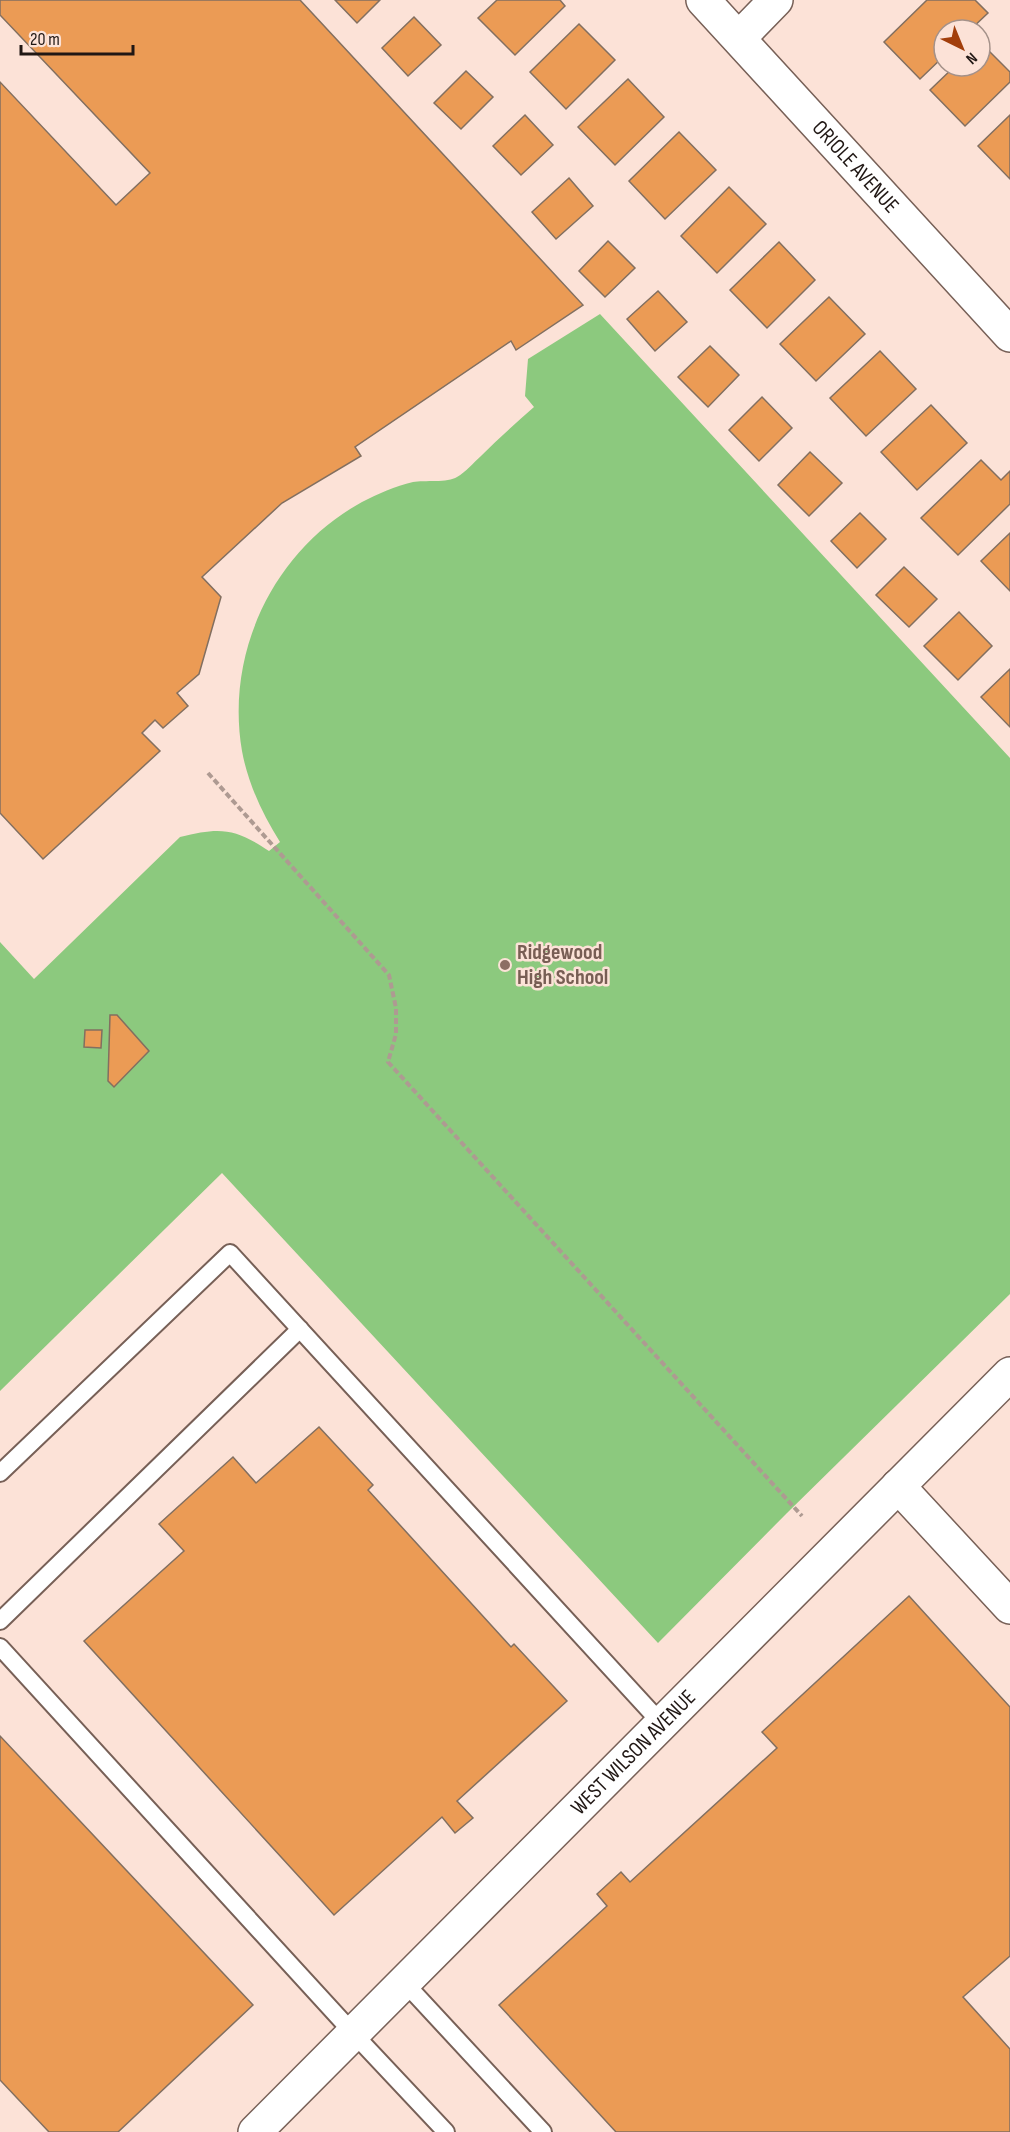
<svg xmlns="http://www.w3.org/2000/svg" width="1010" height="2132" viewBox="0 0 1010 2132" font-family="'Sofia Sans Condensed',sans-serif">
<rect width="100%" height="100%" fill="#fce2d7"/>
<path fill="#8cc97e" d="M600,314L1010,758V1294L787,1513L658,1643L222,1173L0,1391V942L34,979L180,837C220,827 235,828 269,851L280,842C263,815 248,784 242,751C225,652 274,550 362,502C378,494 395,486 413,482C424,480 448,483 457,477C466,472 473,463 481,456C498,439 516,423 534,407L525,396L528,359Z"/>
<g fill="#eb9b55" stroke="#826f60" stroke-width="1.5">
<polygon points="0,0 300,0 583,305 516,350 511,341 355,447 361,456 282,503 202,577 221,597 199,674 177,693 188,706 163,728 155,720 142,733 160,751 43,859 0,813 0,82 116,205 150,173 0,15"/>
<polygon points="335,0 380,0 357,23"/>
<polygon points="497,0 560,0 565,6 515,55 478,18"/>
<polygon points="927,0 975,0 988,13 970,30 944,30 944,56 920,79 884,42"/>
<polygon points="414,17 441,45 408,76 382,48"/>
<polygon points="579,24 615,60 566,109 530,72"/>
<polygon points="980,42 1010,72 1010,82 965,126 930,90 955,66 980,66"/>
<polygon points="466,71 493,97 461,129 434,103"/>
<polygon points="628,79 664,117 615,165 578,127"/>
<polygon points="525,115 553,145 521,175 493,146"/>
<polygon points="1010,115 1010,179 978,146"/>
<polygon points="679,132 716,170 665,219 629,181"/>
<polygon points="569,178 593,206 556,239 532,212"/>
<polygon points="729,187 766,224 717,273 681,236"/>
<polygon points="608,241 635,268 605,297 579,271"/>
<polygon points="779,242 815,280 767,328 730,290"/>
<polygon points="658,291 687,322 655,351 627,319"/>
<polygon points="829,297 865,334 816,381 780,344"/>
<polygon points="710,346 739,375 708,407 678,377"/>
<polygon points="880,351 916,389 866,436 830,398"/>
<polygon points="762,397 792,428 759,461 729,430"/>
<polygon points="931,405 967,443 917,490 881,452"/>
<polygon points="810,452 842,483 809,516 778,485"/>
<polygon points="981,460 1001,480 1010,471 1010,504 958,555 921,518"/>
<polygon points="860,513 886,539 857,568 831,541"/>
<polygon points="1010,533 1010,591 981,561"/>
<polygon points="904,567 937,599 909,627 876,595"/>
<polygon points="959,612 992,646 958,680 924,646"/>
<polygon points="1010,669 1010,727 981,697"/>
<polygon points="110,1015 117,1015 149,1051 114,1087 108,1081"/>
<polygon points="85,1030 102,1030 101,1048 84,1047"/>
<polygon points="319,1427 373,1485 368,1490 511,1647 514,1644 567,1701 457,1801 473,1818 455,1833 442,1817 334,1915 84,1641 184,1551 159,1524 233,1457 256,1483"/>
<polygon points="909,1596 1010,1707 1010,1956 963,1997 1010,2049 1010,2132 616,2132 499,2005 607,1906 597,1894 621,1872 630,1882 777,1748 762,1732"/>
<polygon points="0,1736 253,2005 118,2132 49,2132 0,2080"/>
</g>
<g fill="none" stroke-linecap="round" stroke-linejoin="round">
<g stroke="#776057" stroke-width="20">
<g id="lane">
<polyline points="0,1473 230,1253 662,1724"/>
<polyline points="0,1621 300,1329"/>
<polyline points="0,1647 353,2033 446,2132"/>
<polyline points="404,1982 543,2132"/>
</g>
</g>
<g stroke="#776057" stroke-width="36">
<g id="street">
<path id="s1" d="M703,0L1010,335"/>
<polyline points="739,38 776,0"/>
<polyline points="898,1486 1010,1607"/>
<path id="s2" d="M255,2132L1010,1374"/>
</g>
</g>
<polyline stroke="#ae9a92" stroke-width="4" stroke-dasharray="6 3" stroke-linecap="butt" points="208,773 389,975 396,1008 396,1034 388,1062 802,1516"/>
<use href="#lane" stroke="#fff" stroke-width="16"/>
<use href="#street" stroke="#fff" stroke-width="33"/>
</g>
<circle fill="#8d6e63" stroke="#fce2d7" stroke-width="2" cx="505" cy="965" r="6"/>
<g text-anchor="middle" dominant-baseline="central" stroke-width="5" stroke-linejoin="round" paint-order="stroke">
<g font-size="22" fill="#201714" stroke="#fce2d7">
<text stroke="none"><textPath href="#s1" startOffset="226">ORIOLE AVENUE</textPath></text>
<text stroke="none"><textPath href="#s2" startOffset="536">WEST WILSON AVENUE</textPath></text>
</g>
<g font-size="22" font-weight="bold" fill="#785e54" stroke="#fce2d7" text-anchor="start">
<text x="517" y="952">Ridgewood<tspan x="517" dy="25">High School</tspan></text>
</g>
</g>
<g transform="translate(962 48) rotate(137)"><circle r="28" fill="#fce2d7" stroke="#a49189" stroke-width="1.5"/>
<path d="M0-4.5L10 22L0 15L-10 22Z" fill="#a23e0b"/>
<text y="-9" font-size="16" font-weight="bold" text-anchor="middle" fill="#201714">N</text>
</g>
<path d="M21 45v9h112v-9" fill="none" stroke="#201714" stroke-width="3"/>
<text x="30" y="45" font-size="18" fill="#201714" stroke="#fce2d7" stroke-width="4.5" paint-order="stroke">20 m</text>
</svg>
